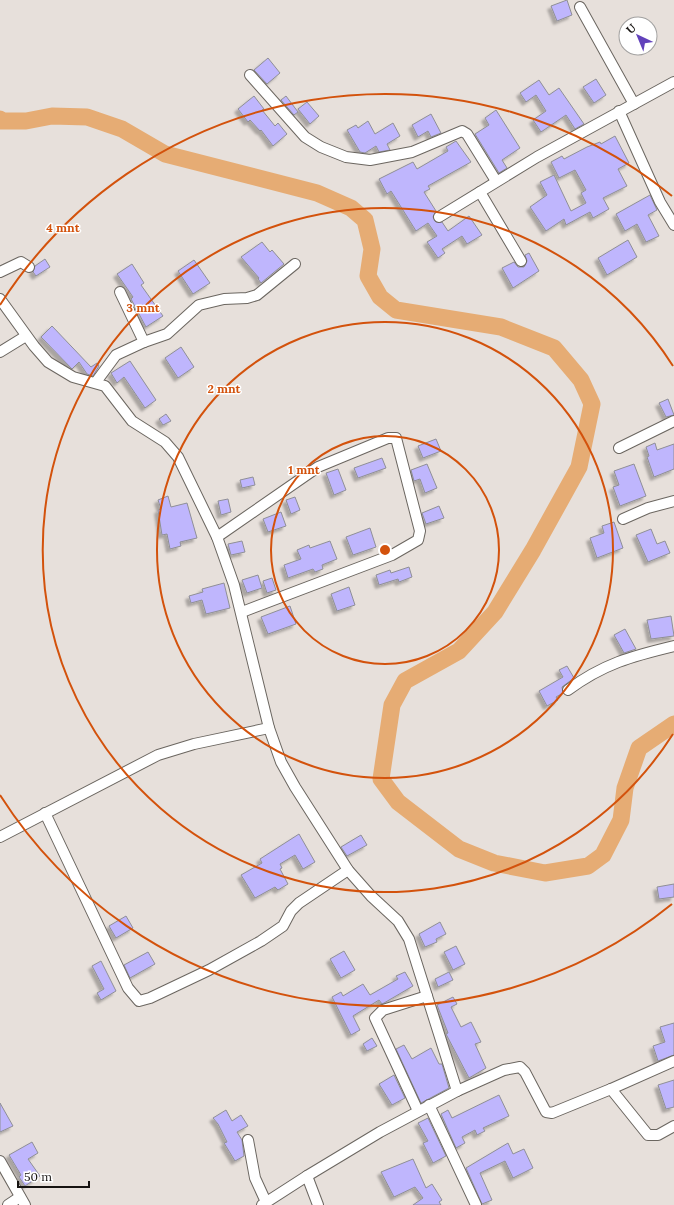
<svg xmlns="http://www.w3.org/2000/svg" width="674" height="1205" viewBox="0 0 674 1205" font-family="Lora,serif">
<defs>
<filter id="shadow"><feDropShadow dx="-3.5" dy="3.5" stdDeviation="1" flood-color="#0004"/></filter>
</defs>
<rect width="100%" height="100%" fill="#e7e0db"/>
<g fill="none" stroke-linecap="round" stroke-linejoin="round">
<polyline stroke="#e6ac74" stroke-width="17" points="0,119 1,121 26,121 52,116 87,117 122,129 165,154 317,193 351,208 365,220 372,249 368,276 380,297 396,310 501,327 554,348 581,380 592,404 579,467 533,550 495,612 459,651 405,681 392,705 381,779 398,802 459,849 494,863 545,873 588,866 603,855 621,820 625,788 639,748 674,724"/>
</g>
<g fill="#bfb6fd" stroke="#8f8f96" filter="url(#shadow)">
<polygon points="567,0 572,15 557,21 551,6"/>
<polygon points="268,58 280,73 267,84 254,70"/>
<polygon points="596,79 606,95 594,103 583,87"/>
<polygon points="539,80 549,95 559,88 584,124 575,129 566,115 541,132 533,120 546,111 536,95 526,102 520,93"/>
<polygon points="254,96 264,109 262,110 275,126 278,123 287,134 273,146 261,130 260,131 250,120 248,122 238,109"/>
<polygon points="286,96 298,112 294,115 281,100"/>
<polygon points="307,102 319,116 310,124 298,109"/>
<polygon points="496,110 520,148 502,160 507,168 499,173 475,134 489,125 485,118"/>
<polygon points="431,114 441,133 431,137 428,131 418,137 412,125"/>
<polygon points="368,121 375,134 393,123 400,136 387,144 390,150 379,152 376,146 365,153 360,152 347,130 356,125 358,128"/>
<polygon points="615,136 629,163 618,169 627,186 603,198 609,209 593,218 590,212 566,225 564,219 546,231 530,207 547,195 540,182 554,175 571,211 586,203 581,193 586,190 575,170 559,178 551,162 562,156 564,159 587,147 600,142 601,144"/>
<polygon points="456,141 471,162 428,186 430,189 424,192 436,211 433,217 436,222 442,222 448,231 469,216 482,235 467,244 462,236 442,249 445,253 438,258 427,242 437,236 428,223 416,231 391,191 387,194 379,179 413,162 417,169 448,151 446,147"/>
<polygon points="650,195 657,210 648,215 659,236 646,242 637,224 625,231 616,214"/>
<polygon points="628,240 637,257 607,275 598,258"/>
<polygon points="262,242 270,252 272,250 284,264 261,283 258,279 259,278 241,257"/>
<polygon points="529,253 539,271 513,288 502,268 514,262 518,267 524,267 527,261 525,255"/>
<polygon points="45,259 50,267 36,276 33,272 35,266"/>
<polygon points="194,260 210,283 193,294 178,271"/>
<polygon points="132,264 144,283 141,285 163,316 146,327 131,299 133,297 117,274"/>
<polygon points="52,326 91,367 97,363 99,366 93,376 87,374 79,362 72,369 41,337"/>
<polygon points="181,347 194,367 178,378 165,358"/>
<polygon points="130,361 156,400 145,408 124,377 117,383 111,373"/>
<polygon points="668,399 674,415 666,417 659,403"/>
<polygon points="166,414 171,421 163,425 159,419"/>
<polygon points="436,439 441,451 423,458 418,446"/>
<polygon points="655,443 657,450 674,444 674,469 654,477 647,457 649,456 646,447"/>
<polygon points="382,458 386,468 358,478 354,468"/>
<polygon points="427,464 437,488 425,493 420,479 414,481 411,470"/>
<polygon points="634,464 646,496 620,506 613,487 619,485 614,471"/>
<polygon points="338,469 346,490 334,495 326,473"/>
<polygon points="253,477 255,485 242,488 240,480"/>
<polygon points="168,496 171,507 187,503 197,538 180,542 181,546 170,549 167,534 162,535 158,510 161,509 158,500"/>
<polygon points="295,497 300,510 291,514 286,500"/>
<polygon points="228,499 231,512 221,515 218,501"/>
<polygon points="439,506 444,518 426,524 422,513"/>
<polygon points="281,512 286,526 268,532 263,519"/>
<polygon points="614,522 623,548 597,558 590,538 604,533 602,526"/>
<polygon points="370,528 376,547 353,555 346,537"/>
<polygon points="651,529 657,544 665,541 670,553 648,562 636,535"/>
<polygon points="242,541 245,552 231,555 228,544"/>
<polygon points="330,541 337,559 322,565 323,569 315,572 313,569 288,578 284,565 301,559 297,550 309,545 310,548"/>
<polygon points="409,567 412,577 399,582 398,579 379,585 376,575 390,570 391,573"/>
<polygon points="258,575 262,588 247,593 242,580"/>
<polygon points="272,578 276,590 267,593 263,581"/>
<polygon points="224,583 230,608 206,614 202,600 191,603 189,596 203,592 202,589"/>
<polygon points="349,587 355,605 337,611 331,594"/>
<polygon points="290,606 296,624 268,634 261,617"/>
<polygon points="671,616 674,636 651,639 647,620"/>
<polygon points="625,629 636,649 624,653 614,635"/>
<polygon points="567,666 574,678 562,687 563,693 556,697 558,700 547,706 539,691 563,677 559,670"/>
<polygon points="299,834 315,862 303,869 295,855 280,864 282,868 280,869 288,884 278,890 275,887 255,898 241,875 262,863 260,859"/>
<polygon points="361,835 367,845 347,856 341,847"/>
<polygon points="674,884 674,897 659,899 657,887"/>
<polygon points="126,916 133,928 116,938 109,926"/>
<polygon points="440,922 446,934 436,939 437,942 425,947 419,934"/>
<polygon points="456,946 465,964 453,970 444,952"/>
<polygon points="344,951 355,970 341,978 330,959"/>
<polygon points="148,952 155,964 130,978 124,965"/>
<polygon points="101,961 116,991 101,1000 97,993 104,989 92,966"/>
<polygon points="405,972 413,986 384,1003 382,1004 379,1000 353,1016 360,1030 351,1035 332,997 341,992 343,996 363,984 370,995 398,979 396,976"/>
<polygon points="449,972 453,980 438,987 435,979"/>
<polygon points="453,997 457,1004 451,1007 461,1027 471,1022 481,1042 475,1044 486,1068 469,1078 446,1034 448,1033 437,1005"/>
<polygon points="674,1023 674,1055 658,1061 653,1046 665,1042 660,1027"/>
<polygon points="372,1038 377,1046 367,1051 363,1044"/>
<polygon points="404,1045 412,1059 431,1048 439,1064 442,1064 449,1088 421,1103 396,1049"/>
<polygon points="394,1075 405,1098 392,1105 379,1084"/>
<polygon points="674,1080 674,1107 666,1109 658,1085"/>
<polygon points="499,1095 509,1116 483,1128 485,1131 477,1135 475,1130 462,1137 465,1143 456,1148 441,1114 448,1110 452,1118"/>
<polygon points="0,1103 13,1126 0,1132"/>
<polygon points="226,1110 232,1121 241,1115 248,1126 237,1132 242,1140 244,1156 235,1161 224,1143 227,1142 218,1124 213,1118"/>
<polygon points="428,1118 446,1156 433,1163 423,1143 428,1141 418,1123"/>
<polygon points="32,1142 38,1153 28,1159 40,1176 25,1186 19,1177 21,1175 9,1155"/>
<polygon points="508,1143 513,1154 524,1149 533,1168 513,1178 505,1161 480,1173 492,1200 482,1204 466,1168"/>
<polygon points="413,1159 426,1188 432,1184 442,1200 439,1202 441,1205 413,1205 423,1198 415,1187 394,1197 381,1172"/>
</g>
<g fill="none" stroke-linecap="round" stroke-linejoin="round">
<g stroke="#6b6660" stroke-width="12">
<g id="minor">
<polyline points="580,7 634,104"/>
<polyline points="250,75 305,137 321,147 346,157 370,160 412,152 462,131 467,134 496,181"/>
<polyline points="619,111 660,202 674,225"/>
<polyline points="480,192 521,261"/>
<polyline points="439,217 537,157 674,82"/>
<polyline points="0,272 21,262 29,267"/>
<polyline points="120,292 144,342"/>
<polyline points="0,299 34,346 48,362 73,377 105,386 132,421 165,442 178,457 217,537 234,585 269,728 281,762 295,787 348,870 371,896 398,921 409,939 457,1091 380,1132 307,1176"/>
<polyline points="0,352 26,336"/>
<polyline points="96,382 116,355 144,342 167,334 199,305 224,299 247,298 257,295 295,264"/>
<polyline points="619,448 674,421"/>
<polyline points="623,519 648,508 674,501"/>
<polyline points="217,537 318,467 388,438 396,438 420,531 418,540 392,555 242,612"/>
<path d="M568,690C603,664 632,656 674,646"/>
<polyline points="45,813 128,988 139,1001 150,998 209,970 261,941 283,926 291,911 299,903 348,870"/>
<polyline points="0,837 158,755 194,744 269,728"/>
<polyline points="611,1089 648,1135 658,1135 674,1126"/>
<polyline points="457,1091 504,1070 520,1067 525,1072 546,1112 552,1113 611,1089 674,1061"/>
<polyline points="429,1105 476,1205"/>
<polyline points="418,1111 375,1018 383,1010 427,996"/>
<polyline points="248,1140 255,1178 266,1202"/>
<polyline points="0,1161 25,1205"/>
<polyline points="8,1205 20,1197"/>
<polyline points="262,1205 307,1176 318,1205"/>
</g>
</g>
<use href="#minor" stroke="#fff" stroke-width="10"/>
</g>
<g fill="none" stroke="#d3520c" stroke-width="2">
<circle cx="385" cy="550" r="114"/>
<circle cx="385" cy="550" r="228"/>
<path d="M673 734A342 342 0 1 1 673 366"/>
<path d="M672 904A456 456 0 0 1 0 795M0 305A456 456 0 0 1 672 196"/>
</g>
<circle cx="385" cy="550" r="6" fill="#d3520c" stroke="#fff" stroke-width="2"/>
<g font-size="12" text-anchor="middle" font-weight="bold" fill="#d3520c" stroke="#fff" stroke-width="3" stroke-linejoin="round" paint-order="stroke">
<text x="63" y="232">4 mnt</text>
<text x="143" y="312">3 mnt</text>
<text x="224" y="393">2 mnt</text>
<text x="304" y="474">1 mnt</text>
</g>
<g transform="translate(638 36) rotate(316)"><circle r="19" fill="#ffffff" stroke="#a2a1a0"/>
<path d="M0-3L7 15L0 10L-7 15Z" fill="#6242bb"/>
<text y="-6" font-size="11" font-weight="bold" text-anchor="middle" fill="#161311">U</text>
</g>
<path d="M18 1181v6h71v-6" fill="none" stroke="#161311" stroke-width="2"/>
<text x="24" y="1181" font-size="12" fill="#161311" stroke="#ffffff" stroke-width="3" paint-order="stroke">50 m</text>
</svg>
